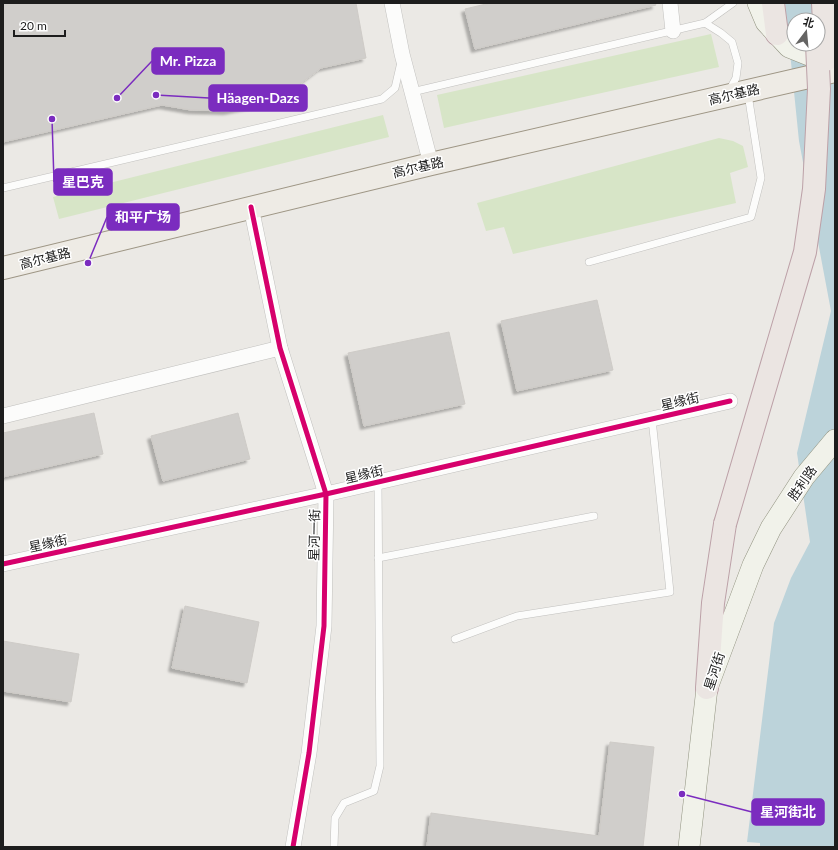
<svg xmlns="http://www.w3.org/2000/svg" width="838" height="850" viewBox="0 0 838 850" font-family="Lato,'Noto Sans SC',sans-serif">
<defs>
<filter id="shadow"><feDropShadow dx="-3.5" dy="3.5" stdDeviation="1" flood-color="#0004"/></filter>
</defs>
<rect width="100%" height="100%" fill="#ebe9e5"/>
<g fill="#d7e5c7">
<polygon points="711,34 719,67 444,128 437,95"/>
<polygon points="383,115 389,137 59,219 53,197"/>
<polygon points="719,138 733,141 743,146 748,167 730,173 736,203 513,254 504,227 486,231 477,203"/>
</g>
<path fill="#bcd3da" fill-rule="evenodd" d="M785,3H835V847H760V843L747,842L774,623L791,578L810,542L797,453L831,311L799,141ZM794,20H818V44H794Z"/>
<g fill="#d0cecb" stroke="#cecbc7" filter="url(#shadow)">
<polygon points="3,3 356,3 366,58 321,68 289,92 258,105 227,111 191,110 162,105 3,142"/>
<polygon points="490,3 655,3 656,5 475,49 465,9"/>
<polygon points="597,300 613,370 517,391 501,321"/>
<polygon points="449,332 465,404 364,426 348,353"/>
<polygon points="94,413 103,454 3,477 3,433"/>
<polygon points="238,413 250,459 163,481 151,436"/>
<polygon points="185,606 259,622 247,683 172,668"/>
<polygon points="3,641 79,654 71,702 3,691"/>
<polygon points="610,742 654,747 643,847 427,846 431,813 599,836"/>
</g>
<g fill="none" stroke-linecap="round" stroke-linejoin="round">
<g stroke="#c1c0be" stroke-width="8">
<g id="service">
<polyline points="705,23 733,3"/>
<polyline points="412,92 705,23 721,33 732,42 738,63 736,78 729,91"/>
<polyline points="3,188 382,99 395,88 401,62"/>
<polyline points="589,262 751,217 761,178 748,94"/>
<polyline points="378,558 594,516"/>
<polyline points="455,639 517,616 670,592 652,419"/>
<polyline points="334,847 335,818 344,803 374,791 380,766 378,482"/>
</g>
</g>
<g stroke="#c1c0be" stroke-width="16">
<g id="minor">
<polyline points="392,3 402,54 431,164"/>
<polyline points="670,3 673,31"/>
<polyline points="251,207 280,348 326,494 324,626 309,753 293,847"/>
<polyline points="3,416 280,348"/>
<polyline points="3,564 326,494 730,401"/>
</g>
</g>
<g stroke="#90927f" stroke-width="22">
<g id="secondary">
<polyline points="758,3 766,22 789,47 809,55 834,60"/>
<polyline points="689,847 707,688 753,565 771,528 804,477 835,440"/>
</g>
</g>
<g stroke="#9e9685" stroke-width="24">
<polyline id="primary" points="3,268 431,164 835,71"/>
</g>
<g stroke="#bca0a7" stroke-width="24">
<g id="trunk">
<polyline points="773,3 777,34"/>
<polyline points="707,688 713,603 725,524"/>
</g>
</g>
<use href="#service" stroke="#fcfcfb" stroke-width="7"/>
<use href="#minor" stroke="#fcfcfb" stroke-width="15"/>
<use href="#secondary" stroke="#f1f2ea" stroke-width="21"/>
<use href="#primary" stroke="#eeebe5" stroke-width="22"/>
<use href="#trunk" stroke="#ebe5e2" stroke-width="22"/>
<g stroke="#bca0a7" stroke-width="24" stroke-linecap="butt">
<g id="trunk-bridge">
<polyline points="823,3 826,60"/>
<polyline points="725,524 805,252 814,189 819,89 817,44"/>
</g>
</g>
<use href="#trunk-bridge" stroke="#ebe5e2" stroke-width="22"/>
<g stroke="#fff" stroke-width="8">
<g id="cycleway">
<polyline points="251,207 280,348 326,494 324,626 309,753 293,847"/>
<polyline points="3,564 326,494 730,401"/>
</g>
</g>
<use href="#cycleway" stroke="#d6006c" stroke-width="5"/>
</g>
<g text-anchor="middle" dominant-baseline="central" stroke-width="3" stroke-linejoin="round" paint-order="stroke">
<g font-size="13" fill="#1d1d1d" stroke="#fff">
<text transform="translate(734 94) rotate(-13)">高尔基路</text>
<text transform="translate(418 167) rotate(-13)">高尔基路</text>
<text transform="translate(45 258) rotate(-14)">高尔基路</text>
<text transform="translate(680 401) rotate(-13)">星缘街</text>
<text transform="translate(364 474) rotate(-13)">星缘街</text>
<text transform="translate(802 483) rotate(-55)">胜利路</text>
<text transform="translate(314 535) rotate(-89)">星河一街</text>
<text transform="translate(48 543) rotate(-12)">星缘街</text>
<text transform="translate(714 671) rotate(-72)">星河街</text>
</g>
</g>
<path fill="none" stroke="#7b2cbf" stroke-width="1.5" d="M117 98L152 61M156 95L209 98M52 119L54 182M88 263L107 217M682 794L752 812"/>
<g fill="#7b2cbf" stroke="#fff" stroke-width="1.5">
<circle cx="117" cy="98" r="4"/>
<circle cx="156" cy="95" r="4"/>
<circle cx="52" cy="119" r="4"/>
<circle cx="88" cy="263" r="4"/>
<circle cx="682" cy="794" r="4"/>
</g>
<g fill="#7b2cbf" stroke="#7b2cbf" stroke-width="1.5">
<rect x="152" y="48" width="72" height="26" rx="4"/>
<rect x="209" y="85" width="98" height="26" rx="4"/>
<rect x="54" y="169" width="58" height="26" rx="4"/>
<rect x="107" y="204" width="72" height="26" rx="4"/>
<rect x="752" y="799" width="72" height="26" rx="4"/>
</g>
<g font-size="14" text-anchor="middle" font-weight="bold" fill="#fff">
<text x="188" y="66">Mr. Pizza</text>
<text x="258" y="103">Häagen-Dazs</text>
<text x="83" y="187">星巴克</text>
<text x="143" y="222">和平广场</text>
<text x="788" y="817">星河街北</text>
</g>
<rect width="838" height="850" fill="none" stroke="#1d1d1d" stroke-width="8"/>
<g transform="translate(806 32) rotate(16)"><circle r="19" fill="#ffffff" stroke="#a5a5a5"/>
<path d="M0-3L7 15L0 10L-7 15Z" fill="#656463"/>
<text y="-6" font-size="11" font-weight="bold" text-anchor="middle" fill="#1d1d1d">北</text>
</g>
<path d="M14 30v6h51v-6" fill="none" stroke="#1d1d1d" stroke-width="2"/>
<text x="20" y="30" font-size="12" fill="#1d1d1d" stroke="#ffffff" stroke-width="3" paint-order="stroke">20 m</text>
</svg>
